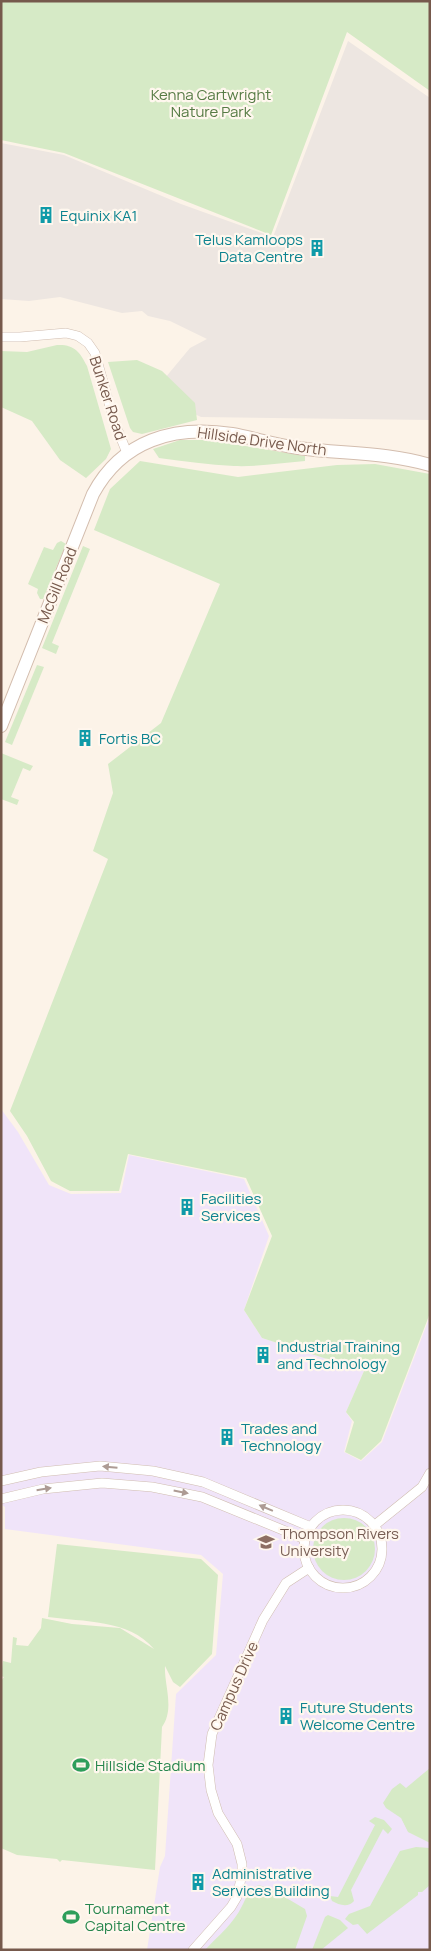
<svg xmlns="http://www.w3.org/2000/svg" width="431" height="1951" viewBox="0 0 431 1951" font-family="Manrope,sans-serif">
<rect width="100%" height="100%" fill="#fcf3e8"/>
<polygon fill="#ede6e1" points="348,41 430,98 430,420 201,417 184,409 165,378 190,348 207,339 170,321 148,316 142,311 122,313 60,297 29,301 1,299 1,143 64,155 181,204 273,237"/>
<polygon fill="#f0e4f9" points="1,1109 18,1132 49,1185 71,1194 121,1193 129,1155 244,1179 269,1236 244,1310 262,1338 364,1371 346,1412 352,1421 344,1452 361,1461 382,1442 430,1316 430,1950 147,1950 160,1867 165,1856 176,1694 216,1655 223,1574 201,1555 5,1529 5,1507 1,1504"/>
<g fill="#d6eac6">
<polygon points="1,1 430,1 430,91 347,32 271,235 64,153 1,140"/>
<path d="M57,345C74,344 80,352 87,366L111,449L106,459L86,478L60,460L32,421L1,407V351L27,352Z"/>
<polygon points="137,360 162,371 195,403 197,420 142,434 133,432 130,428 108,362"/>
<path d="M180,440H209L305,456V461C281,463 257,467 234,466C209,465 184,461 159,458L153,449Z"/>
<polygon points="140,461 238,477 337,465 375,464 430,474 430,1313 381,1441 361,1460 345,1452 354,1422 346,1412 364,1371 262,1338 244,1310 272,1236 246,1178 128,1154 119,1191 70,1191 51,1181 27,1136 10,1111 108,859 93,851 113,793 108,764 161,723 220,584 94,530 110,489"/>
<polygon points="61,541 66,544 43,599 40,599 37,593 38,589 28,584 44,547 53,550 57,543"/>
<polygon points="83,546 90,549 52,643 59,646 56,654 42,648"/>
<polygon points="37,665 44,667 12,745 5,742"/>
<polygon points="1,753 33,766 30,771 23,768 11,797 19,800 17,805 1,799"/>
<circle cx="344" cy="1549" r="31"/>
<path d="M57,1544L201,1559L218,1575L212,1654L180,1687L173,1682L165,1666C164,1685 175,1709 162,1727L155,1870L62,1860L60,1862L57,1859L17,1855L1,1848V1681L4,1677L1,1676L3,1661L11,1663L13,1637L17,1638L16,1645L28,1646L41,1628L42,1618L72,1624L120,1628L154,1649C129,1619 83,1622 48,1617Z"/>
<polygon points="430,1768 430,1843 408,1832 401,1818 386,1808 383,1803 392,1789 400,1783 406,1788"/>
<path d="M375,1817L384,1820L392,1829L388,1834L383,1829L351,1890L354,1901C348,1908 339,1905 332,1901L330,1896L338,1897L375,1825L369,1821Z"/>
<polygon points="416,1847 430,1848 430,1885 422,1892 418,1892 418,1895 367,1934 358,1924 353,1925 345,1919 349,1914 370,1906 400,1851"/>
<path d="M259,1885L273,1890L305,1909L307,1916L295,1950H205C218,1936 234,1923 242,1906C247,1897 248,1889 259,1885Z"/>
<polygon points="328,1915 340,1920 348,1928 321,1950 312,1950 325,1917"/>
</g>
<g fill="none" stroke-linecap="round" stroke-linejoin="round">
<g stroke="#d0bdb0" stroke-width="10">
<g id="street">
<polyline points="1,337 20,337 66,333 78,336 88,343 95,353 114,421 127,453"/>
<polyline points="1,1481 41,1472 100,1466 153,1471 203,1482 311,1527"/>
<polyline points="1,1499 43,1489 102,1483 152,1487 202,1497 305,1539"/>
<circle cx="343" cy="1549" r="39"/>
<polyline points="375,1525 422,1487 430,1473"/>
<polyline points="193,1950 231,1907 237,1897 242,1874 242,1864 237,1844 218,1813 211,1790 208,1765 212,1734 263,1620 286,1583 309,1568"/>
</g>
</g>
<g stroke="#d3bdae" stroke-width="14">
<path id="secondary" d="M1,726L93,494C122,440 174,425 232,434C254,438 276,445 298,448C343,454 386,452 430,465"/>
</g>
<use href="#street" stroke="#fff" stroke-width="9"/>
<use href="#secondary" stroke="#fff" stroke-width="12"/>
</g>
<defs><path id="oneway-solid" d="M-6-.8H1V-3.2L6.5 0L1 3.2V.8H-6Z" transform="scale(1.25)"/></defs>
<g fill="#ad9b94">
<use href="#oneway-solid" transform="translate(110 1467) rotate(-175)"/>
<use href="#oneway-solid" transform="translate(44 1489) rotate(-9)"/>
<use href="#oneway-solid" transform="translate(181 1492) rotate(11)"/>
<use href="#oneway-solid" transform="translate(266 1508) rotate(-157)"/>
</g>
<defs>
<g id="building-bare" transform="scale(1.35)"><path d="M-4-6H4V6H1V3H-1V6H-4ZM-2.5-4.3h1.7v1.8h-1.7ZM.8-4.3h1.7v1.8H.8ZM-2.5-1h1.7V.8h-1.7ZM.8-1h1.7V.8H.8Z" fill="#0f9aa8" stroke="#fff7ee" stroke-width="2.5" paint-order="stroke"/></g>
<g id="university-bare" transform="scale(1.35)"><path d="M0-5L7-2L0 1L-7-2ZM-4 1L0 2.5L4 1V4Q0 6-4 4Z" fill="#8d6e63" stroke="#fff7ee" stroke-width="2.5" paint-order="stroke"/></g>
<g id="stadium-bare" transform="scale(1.35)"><path d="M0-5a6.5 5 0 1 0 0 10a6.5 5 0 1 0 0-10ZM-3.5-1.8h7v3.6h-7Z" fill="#2e9e5b" stroke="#fff7ee" stroke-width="2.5" paint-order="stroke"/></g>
</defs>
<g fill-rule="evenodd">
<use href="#building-bare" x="46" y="215"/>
<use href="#building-bare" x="317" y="248"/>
<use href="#building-bare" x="85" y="738"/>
<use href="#building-bare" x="187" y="1207"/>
<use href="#building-bare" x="263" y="1355"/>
<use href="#building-bare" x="227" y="1437"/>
<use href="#university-bare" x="266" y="1542"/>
<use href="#building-bare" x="286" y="1716"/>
<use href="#stadium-bare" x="81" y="1765"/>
<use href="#building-bare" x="198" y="1882"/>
<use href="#stadium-bare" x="71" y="1917"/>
</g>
<g text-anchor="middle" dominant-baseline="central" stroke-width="4.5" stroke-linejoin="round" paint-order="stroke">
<g font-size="15" fill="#567b44" stroke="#fff7ee">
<text x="211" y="94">Kenna Cartwright<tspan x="211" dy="17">Nature Park</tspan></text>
</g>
<g font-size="15" fill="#0d838f" stroke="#fff7ee" text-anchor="start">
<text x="60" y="215">Equinix KA1</text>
<text x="303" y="239" text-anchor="end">Telus Kamloops<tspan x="303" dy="17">Data Centre</tspan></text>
<text x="99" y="738">Fortis BC</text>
<text x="201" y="1198">Facilities<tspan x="201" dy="17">Services</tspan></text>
<text x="277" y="1346">Industrial Training<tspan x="277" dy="17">and Technology</tspan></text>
<text x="241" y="1428">Trades and<tspan x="241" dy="17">Technology</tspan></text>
<text x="300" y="1707">Future Students<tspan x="300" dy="17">Welcome Centre</tspan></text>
<text x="212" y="1873">Administrative<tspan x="212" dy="17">Services Building</tspan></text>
</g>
<g font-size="15" fill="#76594c" stroke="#fff7ee">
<text transform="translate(108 398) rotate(72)">Bunker Road</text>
<text transform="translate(262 441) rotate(8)">Hillside Drive North</text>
<text transform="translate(57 585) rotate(-68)">McGill Road</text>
<text transform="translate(234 1686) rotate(-66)">Campus Drive</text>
</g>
<g font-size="15" fill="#785e54" stroke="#fff7ee" text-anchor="start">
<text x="280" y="1533">Thompson Rivers<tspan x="280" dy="17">University</tspan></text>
</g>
<g font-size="15" fill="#27864d" stroke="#fff7ee" text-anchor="start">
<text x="95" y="1765">Hillside Stadium</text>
<text x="85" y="1908">Tournament<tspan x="85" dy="17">Capital Centre</tspan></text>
</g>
</g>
<rect width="431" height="1951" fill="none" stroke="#76594c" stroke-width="5"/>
</svg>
